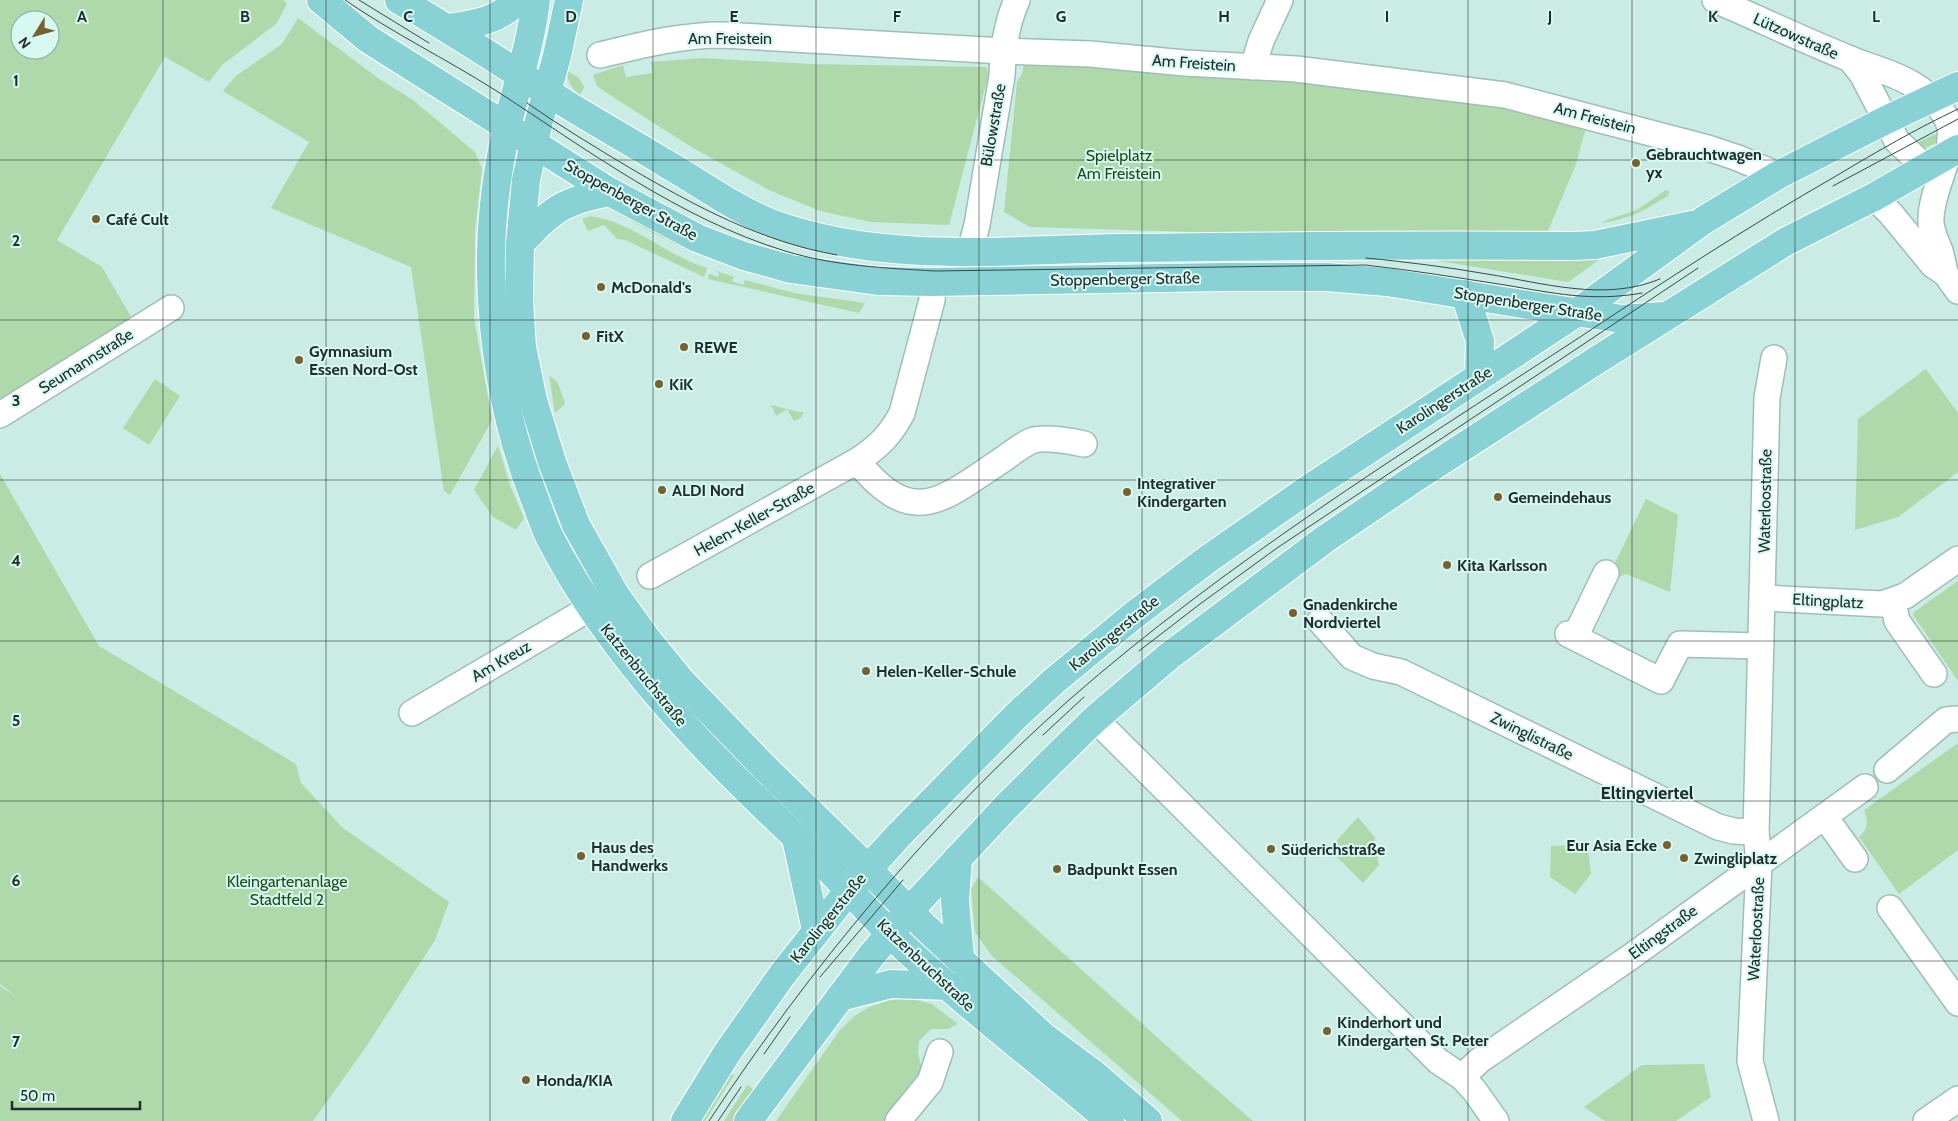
<svg xmlns="http://www.w3.org/2000/svg" width="1958" height="1121" viewBox="0 0 1958 1121" font-family="Cabin,sans-serif">
<rect width="100%" height="100%" fill="#cbece4"/>
<g fill="#afd9aa" fill-rule="evenodd">
<path d="M0,0H283L287,4L276,24L222,65L209,82L165,57L57,240L102,267L131,317L0,400ZM20,20H50V50H20Z"/>
<polygon points="298,18 378,78 413,100 475,152 482,169 475,230 474,318 492,420 450,495 444,491 411,267 271,208 309,142 223,91 236,76 282,44"/>
<polygon points="1026,54 1229,68 1588,120 1576,164 1543,243 1030,227 1004,212 1017,82 1022,74"/>
<polygon points="702,58 811,64 986,67 989,73 949,225 871,222 820,211 769,190 693,148 613,97 597,86 593,75 623,65 626,77 652,73 651,62"/>
<path d="M566,70L579,78L584,87L580,96C572,89 568,82 566,70Z"/>
<path d="M1941,131L1939,140C1929,148 1923,150 1911,146Z"/>
<path d="M1666,190L1670,192L1668,193L1669,195C1648,209 1627,220 1602,223L1607,220L1637,210Z"/>
<path d="M605,206L621,209L786,277L794,285C761,276 729,267 698,254C665,241 635,223 605,206Z"/>
<path d="M590,216C633,222 667,256 707,268L704,277L625,240L617,239L604,225L588,231L582,219Z"/>
<polygon points="1609,253 1568,282 1408,256"/>
<polygon points="714,270 734,277 732,281 743,285 745,280 794,293 865,303 859,313 708,279 709,274 718,277 719,273"/>
<polygon points="1926,369 1958,413 1958,472 1898,517 1855,530 1858,419"/>
<polygon points="549,375 558,383 565,404 555,413"/>
<polygon points="155,379 180,396 149,445 123,428"/>
<polygon points="771,405 799,412 804,412 801,418 794,421 787,409 776,416"/>
<polygon points="498,446 510,485 524,518 516,530 493,517 474,490"/>
<polygon points="0,474 99,646 296,764 301,783 343,828 449,902 435,940 366,1047 313,1121 0,1121 0,986 18,998 0,984"/>
<polygon points="1646,499 1678,515 1670,592 1626,574 1613,579 1613,567"/>
<polygon points="1958,581 1958,681 1913,615 1914,612"/>
<path d="M1958,743V850L1899,894L1859,837C1869,828 1868,822 1864,810Z"/>
<polygon points="1358,817 1375,838 1376,852 1379,865 1363,883 1329,849"/>
<polygon points="1580,845 1588,850 1591,874 1575,894 1550,877 1551,846"/>
<polygon points="978,877 1187,1064 1253,1121 1182,1121 992,956 975,932 971,889"/>
<polygon points="913,999 932,1004 958,1024 948,1029 931,1029 919,1041 918,1053 924,1078 887,1121 776,1121 840,1030 856,1015 869,1007 891,1000"/>
<polygon points="1704,1064 1711,1097 1676,1121 1605,1121 1584,1107 1642,1065"/>
<polygon points="728,1071 734,1075 705,1121 696,1121"/>
<polygon points="747,1085 755,1090 733,1121 724,1121"/>
</g>
<g fill="none" stroke-linecap="round" stroke-linejoin="round">
<g stroke="#9ebeb7" stroke-width="28">
<g id="minor">
<path d="M1715,0C1760,19 1803,40 1848,58C1869,67 1892,72 1912,84C1926,92 1948,112 1950,129C1953,159 1932,188 1931,218C1930,230 1936,240 1940,251C1942,258 1944,266 1945,273"/>
<path d="M600,55C642,45 680,35 723,35L1003,51L1090,54L1185,63L1296,69L1505,95L1708,148L1738,158L1778,175"/>
<polyline points="1850,59 1862,74 1897,141 1925,167"/>
<polyline points="1253,67 1261,41 1280,0"/>
<polyline points="1874,197 1891,214 1933,265 1945,273 1958,291"/>
<path d="M970,251L977,225L1002,76C1003,49 1006,25 1017,0"/>
<polyline points="0,415 171,308"/>
<path d="M857,461C914,532 944,498 1005,458C1013,452 1022,445 1031,441C1042,436 1072,441 1084,444"/>
<path d="M650,576L857,461C878,447 890,436 902,413L932,300V282"/>
<polyline points="1763,598 1882,604 1905,596 1958,559"/>
<polyline points="1893,602 1897,621 1934,674"/>
<polyline points="1320,621 1352,657 1373,666 1401,672 1718,827 1734,831 1756,832"/>
<polyline points="1568,634 1661,681 1680,644 1761,646"/>
<polyline points="1575,637 1606,573"/>
<polyline points="412,713 590,608"/>
<polyline points="1095,719 1438,1061 1462,1077 1474,1090 1496,1121"/>
<polyline points="1887,770 1946,720 1958,719"/>
<polyline points="1825,817 1855,859"/>
<polyline points="1890,908 1958,1003"/>
<polyline points="1462,1077 1480,1060 1629,958 1865,787"/>
<polyline points="898,1121 930,1082 940,1052"/>
<polyline points="1766,1121 1750,1061 1759,863 1756,832 1767,398 1774,358"/>
<polyline points="1926,1121 1958,1099"/>
</g>
</g>
<g stroke="#fff" stroke-width="30">
<g id="major">
<polyline points="321,0 368,39 610,192 697,238 744,256 791,269 878,281 932,282 1225,277 1326,277 1387,282 1541,307 1622,319 1664,316"/>
<path d="M399,0C450,29 498,61 547,92C586,117 626,139 665,163C700,183 735,209 773,224C883,264 1005,250 1119,248C1271,246 1422,245 1574,246L1595,245L1692,225"/>
<path d="M536,0C531,43 517,84 507,127C496,175 490,227 491,276C493,353 506,426 534,497C539,510 543,523 549,536C614,663 717,763 820,860C849,889 876,921 906,949C971,1010 1042,1063 1110,1121"/>
<polyline points="569,0 557,56 539,121 526,180 520,244 519,301 522,347 533,400 552,462 576,525 616,596 646,638 682,682 766,769 852,853 925,927 1044,1037 1095,1075 1148,1121"/>
<path d="M448,28C475,24 498,21 518,0"/>
<path d="M520,244C553,209 562,201 610,192"/>
<polyline points="1465,294 1480,341 1479,377"/>
<polyline points="796,838 816,930"/>
<polyline points="958,858 955,901 960,958"/>
<polyline points="840,997 891,984 948,986"/>
<polyline points="685,1121 727,1053 782,975 849,890 898,836 1016,716 1054,681 1134,615 1208,559 1307,490 1576,313 1704,220 1778,175 1886,120 1958,86"/>
<polyline points="748,1121 871,956 909,911 1006,807 1049,764 1095,719 1169,656 1325,539 1415,478 1597,360 1785,242 1874,197 1958,149"/>
</g>
</g>
<use href="#minor" stroke="#fff" stroke-width="25"/>
<use href="#major" stroke="#88d1d4" stroke-width="28"/>
<g stroke="#394945" stroke-width="1">
<path d="M345,0C393,33 446,59 495,90C588,150 678,218 785,251C834,266 885,268 935,271L1365,265C1412,270 1459,278 1505,285C1553,293 1592,302 1642,293"/>
<polyline points="359,0 429,43"/>
<path d="M527,103C560,126 595,147 630,168C695,206 762,242 837,255"/>
<polyline points="1833,186 1958,119"/>
<path d="M1366,258C1407,262 1447,267 1487,274C1543,283 1605,302 1660,279"/>
<polyline points="1139,651 1200,604 1277,548 1698,268"/>
<polyline points="1043,735 1084,697"/>
<polyline points="820,977 903,880"/>
<polyline points="764,1054 790,1017"/>
<path d="M709,1121C810,968 931,822 1069,700C1224,564 1401,454 1574,341C1660,284 1747,227 1836,176C1876,152 1916,129 1958,109"/>
<polyline points="718,1121 741,1087"/>
</g>
</g>
<path fill="none" stroke="#202d2a" stroke-width="1" stroke-opacity="0.55" d="M163,0V1121M326,0V1121M490,0V1121M653,0V1121M816,0V1121M979,0V1121M1142,0V1121M1305,0V1121M1468,0V1121M1632,0V1121M1795,0V1121M0,160H1958M0,320H1958M0,480H1958M0,641H1958M0,801H1958M0,961H1958"/>
<g fill="#776130" stroke="#d8f9f2" stroke-width="2">
<circle cx="1636" cy="163" r="5"/>
<circle cx="96" cy="219" r="5"/>
<circle cx="601" cy="287" r="5"/>
<circle cx="586" cy="336" r="5"/>
<circle cx="684" cy="347" r="5"/>
<circle cx="299" cy="360" r="5"/>
<circle cx="659" cy="384" r="5"/>
<circle cx="662" cy="490" r="5"/>
<circle cx="1127" cy="492" r="5"/>
<circle cx="1498" cy="497" r="5"/>
<circle cx="1447" cy="565" r="5"/>
<circle cx="1293" cy="613" r="5"/>
<circle cx="866" cy="671" r="5"/>
<circle cx="1667" cy="845" r="5"/>
<circle cx="1271" cy="849" r="5"/>
<circle cx="581" cy="856" r="5"/>
<circle cx="1684" cy="858" r="5"/>
<circle cx="1057" cy="869" r="5"/>
<circle cx="1327" cy="1031" r="5"/>
<circle cx="526" cy="1080" r="5"/>
</g>
<g text-anchor="middle" dominant-baseline="central" stroke-width="4" stroke-linejoin="round" paint-order="stroke">
<g font-size="16" fill="#202d2a" stroke="#d8f9f2">
<text transform="translate(1796 36) rotate(24)">Lützowstraße</text>
<text x="730" y="38">Am Freistein</text>
<text transform="translate(1194 63) rotate(4)">Am Freistein</text>
<text transform="translate(1595 118) rotate(15)">Am Freistein</text>
<text transform="translate(993 125) rotate(-80)">Bülowstraße</text>
<text transform="translate(631 200) rotate(29)">Stoppenberger Straße</text>
<text transform="translate(1125 279) rotate(-1)">Stoppenberger Straße</text>
<text transform="translate(1528 304) rotate(9)">Stoppenberger Straße</text>
<text transform="translate(86 361) rotate(-32)">Seumannstraße</text>
<text transform="translate(1444 400) rotate(-33)">Karolingerstraße</text>
<text transform="translate(1765 501) rotate(-89)">Waterloostraße</text>
<text transform="translate(754 519) rotate(-29)">Helen-Keller-Straße</text>
<text transform="translate(1828 601) rotate(3)">Eltingplatz</text>
<text transform="translate(1114 633) rotate(-39)">Karolingerstraße</text>
<text transform="translate(501 661) rotate(-30)">Am Kreuz</text>
<text transform="translate(644 675) rotate(51)">Katzenbruchstraße</text>
<text transform="translate(1532 736) rotate(26)">Zwinglistraße</text>
<text transform="translate(828 918) rotate(-51)">Karolingerstraße</text>
<text transform="translate(1756 929) rotate(-87)">Waterloostraße</text>
<text transform="translate(1663 932) rotate(-36)">Eltingstraße</text>
<text transform="translate(926 965) rotate(43)">Katzenbruchstraße</text>
</g>
<g font-size="16" font-weight="bold" fill="#202d2a" stroke="#d8f9f2" text-anchor="start">
<text x="1646" y="154">Gebrauchtwagen<tspan x="1646" dy="18">yx</tspan></text>
<text x="106" y="219">Café Cult</text>
<text x="611" y="287">McDonald's</text>
<text x="596" y="336">FitX</text>
<text x="694" y="347">REWE</text>
<text x="309" y="351">Gymnasium<tspan x="309" dy="18">Essen Nord-Ost</tspan></text>
<text x="669" y="384">KiK</text>
<text x="1137" y="483">Integrativer<tspan x="1137" dy="18">Kindergarten</tspan></text>
<text x="672" y="490">ALDI Nord</text>
<text x="1508" y="497">Gemeindehaus</text>
<text x="1457" y="565">Kita Karlsson</text>
<text x="1303" y="604">Gnadenkirche<tspan x="1303" dy="18">Nordviertel</tspan></text>
<text x="876" y="671">Helen-Keller-Schule</text>
<text x="1657" y="845" text-anchor="end">Eur Asia Ecke</text>
<text x="591" y="847">Haus des<tspan x="591" dy="18">Handwerks</tspan></text>
<text x="1281" y="849">Süderichstraße</text>
<text x="1694" y="858">Zwingliplatz</text>
<text x="1067" y="869">Badpunkt Essen</text>
<text x="1337" y="1022">Kinderhort und<tspan x="1337" dy="18">Kindergarten St. Peter</tspan></text>
<text x="536" y="1080">Honda/KIA</text>
</g>
<g font-size="16" fill="#174f14" stroke="#d8f9f2">
<text x="1119" y="155">Spielplatz<tspan x="1119" dy="18">Am Freistein</tspan></text>
<text x="287" y="881">Kleingartenanlage<tspan x="287" dy="18">Stadtfeld 2</tspan></text>
</g>
<g font-size="18" font-weight="bold" fill="#202d2a" stroke="#d8f9f2">
<text x="1647" y="793">Eltingviertel</text>
</g>
</g>
<g font-size="16" text-anchor="middle" font-weight="bold" fill="#202d2a" stroke="#d8f9f2" stroke-width="4" stroke-linejoin="round" paint-order="stroke">
<text x="82" y="22">A</text>
<text x="245" y="22">B</text>
<text x="408" y="22">C</text>
<text x="571" y="22">D</text>
<text x="734" y="22">E</text>
<text x="897" y="22">F</text>
<text x="1061" y="22">G</text>
<text x="1224" y="22">H</text>
<text x="1387" y="22">I</text>
<text x="1550" y="22">J</text>
<text x="1713" y="22">K</text>
<text x="1876" y="22">L</text>
<text x="16" y="86">1</text>
<text x="16" y="246">2</text>
<text x="16" y="406">3</text>
<text x="16" y="566">4</text>
<text x="16" y="726">5</text>
<text x="16" y="886">6</text>
<text x="16" y="1047">7</text>
</g>
<g transform="translate(35 35) rotate(233)"><circle r="24" fill="#d8f9f2" stroke="#8ea7a2"/>
<path d="M0-4L9 19L0 12L-9 19Z" fill="#776130"/>
<text y="-8" font-size="14" font-weight="bold" text-anchor="middle" fill="#202d2a">N</text>
</g>
<path d="M12 1101v8h128v-8" fill="none" stroke="#202d2a" stroke-width="2.5"/>
<text x="20" y="1101" font-size="15" fill="#202d2a" stroke="#d8f9f2" stroke-width="4" paint-order="stroke">50 m</text>
</svg>
